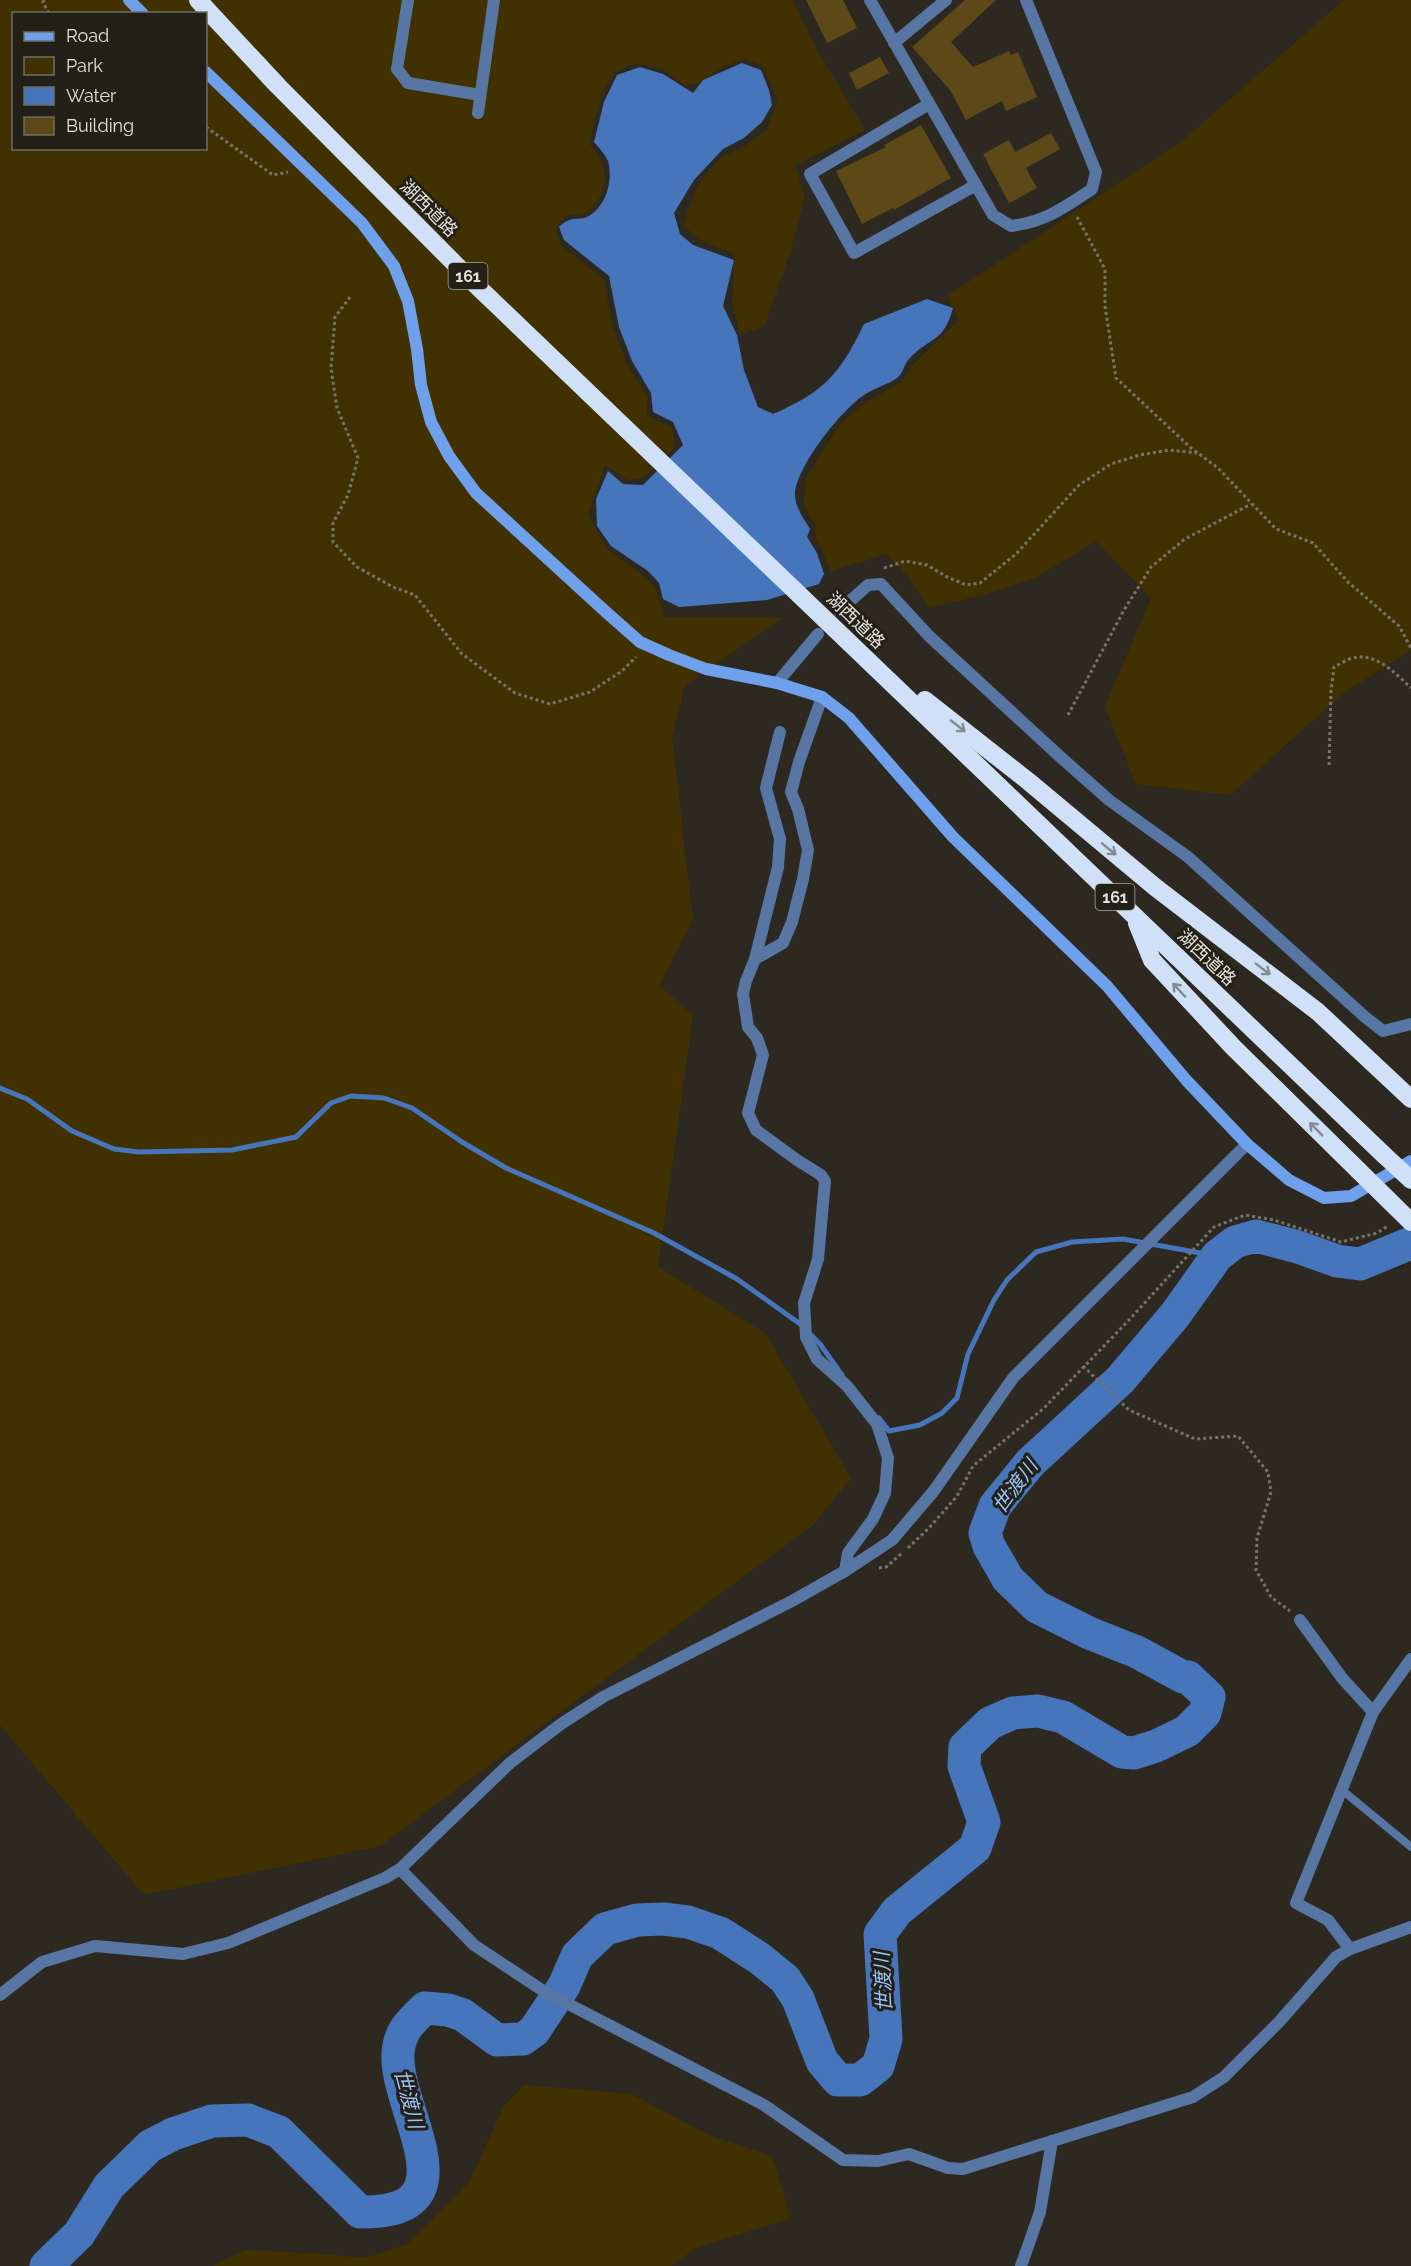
<svg xmlns="http://www.w3.org/2000/svg" width="1411" height="2266" viewBox="0 0 1411 2266" font-family="Raleway,'Noto Sans JP',sans-serif">
<rect width="100%" height="100%" fill="#2d2921"/>
<g fill="#423100" fill-rule="evenodd">
<path d="M0,0H793L817,50L865,130L795,165L805,196L790,253L764,327L740,334L732,301L735,254L701,241L683,225L697,186L720,158L746,146L767,129L778,101L762,65L744,59L723,67L697,84L684,85L662,69L635,63L615,72L601,95L589,143C610,171 610,186 589,213L567,215L555,228L561,245L604,280L612,325L627,364L647,396V416L672,428L675,447L643,478L628,480L605,465L588,514L607,549L640,573L655,586L664,617L782,618L685,686L672,737L693,920L659,986L693,1015L658,1267L765,1333L851,1478L813,1525L380,1846L144,1895L0,1725ZM14,14H206V148H14Z"/>
<polygon points="1344,0 1411,0 1411,650 1342,694 1230,795 1136,784 1105,707 1151,598 1096,541 1035,578 986,594 929,608 907,576 886,554 831,571 815,536 816,524 803,505 806,478 840,424 867,402 902,382 914,364 959,320 947,296 1181,142"/>
<polygon points="524,2085 631,2094 710,2136 772,2156 791,2218 696,2248 671,2266 212,2266 246,2250 309,2253 365,2258 406,2245 469,2183 504,2106"/>
</g>
<path fill="#4775bb" d="M742,63L761,70L769,90L772,105L762,122L744,138L723,149L694,180L674,213L680,234L693,245L734,260L723,306L737,335L744,370L758,407L773,414C824,392 840,374 864,324L927,299L953,308C943,344 930,336 909,359C904,364 903,374 897,378C887,385 874,388 864,395C842,409 794,469 795,496C796,509 804,519 810,529L807,537L817,553L824,574L819,584L767,600L679,607L663,599L659,583L648,571L611,546L597,526L596,499L608,471L623,484L643,485L683,445L673,422L653,412L651,393L632,361L619,327L609,276L564,240L559,227C572,214 578,222 589,216C607,205 613,180 608,161C605,154 598,147 594,142L604,102L617,75L640,67L663,74L693,93L703,80Z"/>
<g fill="none" stroke-linecap="round" stroke-linejoin="round">
<g stroke="#4775bb" stroke-width="5">
<polyline points="0,1088 27,1099 72,1131 114,1149 139,1152 232,1150 296,1137 331,1103 351,1096 384,1098 412,1108 462,1142 506,1168 654,1233 737,1279 803,1326"/>
<polyline points="809,1333 820,1344 842,1375"/>
<polyline points="879,1418 889,1431 920,1425 942,1413 957,1398 968,1354 994,1300 1007,1280 1036,1252 1072,1242 1123,1239 1217,1256"/>
</g>
<path stroke="#4775bb" stroke-width="33" d="M46,2266L79,2234L109,2186L150,2146L173,2134L212,2121L248,2120L279,2132L360,2212C477,2214 395,2112 398,2054C399,2032 410,2022 425,2008L448,2010L463,2015L497,2040L523,2039L534,2031L564,1986L577,1956L605,1929L637,1920L663,1919L688,1922L720,1933L759,1958L785,1979L798,1999L822,2061L838,2080H860L878,2066L886,2039L880,1934L897,1911L975,1848L984,1822L964,1766L965,1747L990,1723L1013,1713L1038,1711L1063,1717L1122,1752L1134,1753L1156,1746L1187,1731L1205,1713L1209,1697L1188,1677H1183L1137,1652L1089,1633L1037,1607L1008,1579L989,1546L985,1533L995,1506L1030,1463L1120,1380L1175,1315L1217,1256L1235,1242L1256,1236L1298,1247L1337,1261L1360,1264L1411,1243"/>
</g>
<g fill="#5c4917">
<polygon points="806,0 843,0 857,28 827,43"/>
<polygon points="965,0 996,0 951,42 973,67 1009,51 1011,55 1018,52 1037,97 1006,111 1002,101 966,120 950,90 912,47"/>
<polygon points="880,57 889,73 857,90 849,73"/>
<polygon points="921,125 951,178 894,210 893,208 862,224 836,171 886,147 884,145"/>
<polygon points="1051,133 1060,149 1026,168 1037,188 1009,203 983,154 1009,140 1015,152"/>
</g>
<g fill="none" stroke-linecap="round" stroke-linejoin="round">
<g stroke="#76736c" stroke-width="3" stroke-dasharray="3 3" stroke-linecap="butt">
<polyline points="44,0 43,2 49,14"/>
<polyline points="206,127 273,175 288,172"/>
<polyline points="1077,217 1105,269 1105,306 1116,378 1191,448 1218,468 1276,529 1313,543 1348,582 1399,626 1411,648"/>
<polyline points="350,297 335,317 331,368 337,408 358,458 348,495 333,523 333,542 357,567 393,587 415,595 462,654 515,693 550,704 590,692 622,671 636,657"/>
<polyline points="884,568 905,561 927,565 947,577 966,585 980,583 1016,554 1079,485 1111,464 1140,455 1169,450 1197,453"/>
<polyline points="1068,715 1124,610 1151,567 1185,539 1251,504"/>
<path d="M1329,765L1331,691L1334,667C1340,664 1346,660 1352,658C1376,652 1395,673 1411,688"/>
<polyline points="1083,1366 1129,1410 1195,1439 1238,1436 1268,1472 1271,1492 1257,1538 1256,1570 1271,1597 1290,1611"/>
<polyline points="908,1548 929,1528 957,1496 973,1466 1044,1408 1130,1319 1214,1227 1245,1215 1274,1220 1341,1242 1377,1233 1388,1226"/>
<polyline points="879,1568 886,1567 901,1554"/>
</g>
<polyline stroke="#5776a4" stroke-width="8" points="1342,1790 1411,1847"/>
<g stroke="#5776a4" stroke-width="12">
<polyline points="408,0 397,69 408,83 480,95"/>
<path d="M870,0L993,215L1011,226C1044,222 1064,208 1092,189L1096,172L1026,0"/>
<polyline points="894,43 946,0"/>
<polyline points="929,104 810,174 854,253 976,185"/>
<polyline points="478,113 494,0"/>
<polyline points="839,611 868,585 881,584 929,636 1056,753 1109,800 1188,857 1365,1017 1383,1031 1411,1024"/>
<polyline points="777,683 818,634"/>
<polyline points="822,697 799,762 791,792 798,809 808,850 803,879 792,922 783,943 755,959 746,981 743,994 748,1027 757,1038 763,1055 748,1113 756,1130 797,1160 821,1175 825,1181 818,1259 804,1303 806,1337 817,1359 847,1386 877,1424 888,1458 885,1493 873,1519 848,1553 845,1571"/>
<polyline points="755,959 778,867 780,839 766,788 780,732"/>
<polyline points="1300,1620 1342,1678 1373,1712"/>
<polyline points="400,1869 474,1945 545,1992 764,2105 843,2160 878,2161 909,2154 948,2168 963,2169 1193,2097 1224,2077 1279,2022 1336,1957 1350,1949 1411,1927"/>
<polyline points="1350,1949 1328,1920 1296,1903 1373,1712 1411,1659"/>
<polyline points="0,1995 42,1962 95,1946 183,1954 228,1943 385,1878 400,1869 510,1763 561,1724 603,1697 792,1601 845,1571 892,1540 933,1492 1013,1378 1247,1144"/>
<polyline points="1021,2266 1040,2212 1052,2141"/>
</g>
<g stroke="#6fa0eb" stroke-width="12">
<polyline points="129,0 143,14"/>
<polyline points="206,72 362,223 394,266 408,301 417,349 421,385 431,422 449,456 476,493 606,612 640,642 669,655 706,669 777,683 822,697 849,718 953,837 1107,986 1187,1081 1247,1144 1289,1180 1324,1198 1351,1196 1411,1161"/>
</g>
<g stroke="#d0e0f7" stroke-width="18">
<polyline points="198,0 278,86 478,287 1384,1155"/>
<polyline points="925,700 1028,781 1155,887 1318,1012 1411,1099"/>
<polyline points="1137,923 1152,960 1233,1047 1358,1170"/>
</g>
<g stroke="#d0e0f7" stroke-width="18">
<polyline points="1384,1155 1411,1180"/>
<polyline points="1358,1170 1411,1222"/>
</g>
</g>
<defs><path id="oneway-shaft" d="M-6 0H5M1.5-3L5.5 0L1.5 3" fill="none" stroke-width="1.6" stroke-linecap="round" stroke-linejoin="round" transform="scale(1.5)"/></defs>
<g stroke="#828a92">
<use href="#oneway-shaft" transform="translate(958 726) rotate(38)"/>
<use href="#oneway-shaft" transform="translate(1109 849) rotate(39)"/>
<use href="#oneway-shaft" transform="translate(1263 969) rotate(37)"/>
<use href="#oneway-shaft" transform="translate(1179 990) rotate(-133)"/>
<use href="#oneway-shaft" transform="translate(1316 1129) rotate(-135)"/>
</g>
<g text-anchor="middle" dominant-baseline="central" stroke-width="6" stroke-linejoin="round" paint-order="stroke">
<g fill="#232017" stroke="#a9a6a0" stroke-width="1.5">
<rect x="448.5" y="263" width="39" height="26" rx="4.5"/>
<rect x="1095.5" y="884" width="39" height="26" rx="4.5"/>
</g>
<g font-size="16" font-weight="bold" fill="#e2dfda">
<text x="468" y="276">161</text>
<text x="1115" y="897">161</text>
</g>
<g font-size="18" fill="#e2dfda" stroke="#232017">
<text transform="translate(429 208) rotate(45)">湖西道路</text>
<text transform="translate(856 620) rotate(44)">湖西道路</text>
<text transform="translate(1207 957) rotate(44)">湖西道路</text>
</g>
<g font-size="20" font-style="italic" fill="#9bc1f9" stroke="#232017">
<text transform="translate(1015 1486) rotate(-53)">世渡川</text>
<text transform="translate(883 1982) rotate(-93)">世渡川</text>
<text transform="translate(409 2099) rotate(75)">世渡川</text>
</g>
</g>
<rect x="12" y="12" width="195" height="138" fill="#232017" stroke="#6f6c65" stroke-width="1.5"/>
<rect x="24" y="32" width="30" height="9" fill="#6fa0eb" stroke="#6f6c65" stroke-width="1.5"/>
<text x="66" y="42" font-size="18" fill="#e2dfda">Road</text>
<rect x="24" y="57" width="30" height="18" fill="#423100" stroke="#6f6c65" stroke-width="1.5"/>
<text x="66" y="72" font-size="18" fill="#e2dfda">Park</text>
<rect x="24" y="87" width="30" height="18" fill="#4775bb" stroke="#6f6c65" stroke-width="1.5"/>
<text x="66" y="102" font-size="18" fill="#e2dfda">Water</text>
<rect x="24" y="117" width="30" height="18" fill="#5c4917" stroke="#6f6c65" stroke-width="1.5"/>
<text x="66" y="132" font-size="18" fill="#e2dfda">Building</text>
</svg>
